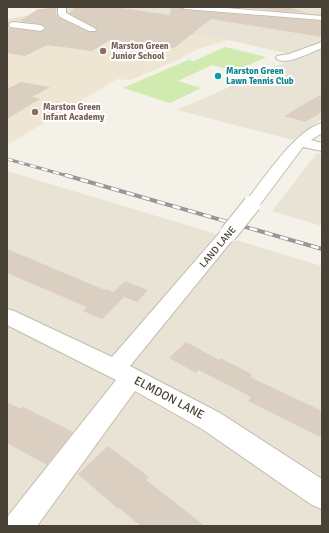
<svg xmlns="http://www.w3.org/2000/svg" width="329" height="533" viewBox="0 0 329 533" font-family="Signika,sans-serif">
<rect width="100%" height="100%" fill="#f4f1e8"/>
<g fill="#e9e3d6">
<polygon points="45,7 164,7 269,18 322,32 322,44 294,55 228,40 124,27 80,26 67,33 7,53 7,19 43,13"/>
<polygon points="259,7 322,7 322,16 292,14 268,10"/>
<polygon points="322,46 322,119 293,140 177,110"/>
<polygon points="317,153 322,154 322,226 272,211"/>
<polygon points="7,171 322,266 322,526 7,526"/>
</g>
<polygon fill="#eee6d2" points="78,20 124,27 228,40 198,49 178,60 130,80 117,79 7,145 7,53 67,33 79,26"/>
<polygon fill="#d0eab0" points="225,47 266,57 236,71 212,65 178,81 201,88 170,103 123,88 188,60 194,61"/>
<g fill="#dacfc0">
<polygon points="76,7 122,8 170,15 171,7 180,7 185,10 322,21 322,37 211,19 174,48 110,40 92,51 47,45 25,56 7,53 7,30 10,28 41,32 46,29 46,27 41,24 20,21 38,9 56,8 56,14 59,18 88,32 96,32 97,28 69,13"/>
<polygon points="232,7 289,7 307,13"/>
<polygon points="21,82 50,87 32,97 40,99 7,119 7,89"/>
<polygon points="322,94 322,112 305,122 284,116"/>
<polygon points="7,249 105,290 106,289 114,292 125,281 148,290 137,302 124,297 102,319 83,311 87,307 7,273"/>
<polygon points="186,342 219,360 220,358 252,374 250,377 322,411 322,438 248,401 251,397 199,370 196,373 169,358"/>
<polygon points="7,402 21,409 23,407 73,432 47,465 7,443"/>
<polygon points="108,446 149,477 146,480 205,526 141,526 119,508 118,509 78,474"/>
</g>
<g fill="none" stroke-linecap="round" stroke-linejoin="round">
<g stroke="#c3bcad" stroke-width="2">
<g id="minor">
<polygon points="58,7 66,7 66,13 96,29 95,31 89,31 60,17 58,14"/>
<polygon points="181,7 214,7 322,16 322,20 185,9"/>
<polygon points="13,22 41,25 45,28 41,31 10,27 9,25 10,23"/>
<path d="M322,42V48C312,52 284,67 276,58L277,56L289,54Z"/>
<path d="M322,123V133L311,140L322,143V151L303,147L258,207L252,209L246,207L244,204L246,201C264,179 295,130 322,123Z"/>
<polygon points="228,229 234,230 237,234 234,238 130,366 220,413 322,479 322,509 312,505 202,429 135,391 37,526 7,526 8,516 116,380 7,325 7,309 14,311 112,357 222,230"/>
</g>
</g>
<use href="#minor" fill="#fff" fill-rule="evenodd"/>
<g stroke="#979797" stroke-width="3">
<polyline id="rail-far1" points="7,159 68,176"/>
</g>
<g stroke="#979797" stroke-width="4">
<polyline id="rail" points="65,175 322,249"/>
</g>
<use href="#rail-far1" stroke="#fff" stroke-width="2" stroke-dasharray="6" stroke-linecap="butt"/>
<use href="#rail" stroke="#fff" stroke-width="2.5" stroke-dasharray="8" stroke-linecap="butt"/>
<g stroke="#c3bcad" stroke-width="19" stroke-linecap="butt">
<polyline id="minor-bridge" points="228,234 252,204"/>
</g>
<use href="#minor-bridge" stroke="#fff" stroke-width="17"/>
</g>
<g fill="#8d6e63" stroke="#fff" stroke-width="1.5">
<circle cx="103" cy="51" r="4"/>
<circle cx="35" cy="112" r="4"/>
</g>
<circle fill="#0f9aa8" stroke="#fff" stroke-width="1.5" cx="218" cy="76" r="4"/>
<g text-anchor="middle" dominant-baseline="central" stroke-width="4" stroke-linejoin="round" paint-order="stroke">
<g font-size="9" font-weight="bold" fill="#785e54" stroke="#fff" text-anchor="start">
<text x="111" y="46">Marston Green<tspan x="111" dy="10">Junior School</tspan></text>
<text x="43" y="107">Marston Green<tspan x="43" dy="10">Infant Academy</tspan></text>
</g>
<g font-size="9" font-weight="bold" fill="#0d838f" stroke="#fff" text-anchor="start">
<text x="226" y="71">Marston Green<tspan x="226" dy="10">Lawn Tennis Club</tspan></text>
</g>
<g font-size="10" fill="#484136" stroke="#fff">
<text transform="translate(218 247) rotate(-50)">LAND LANE</text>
</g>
<g font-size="12" fill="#484136" stroke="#fff">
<text transform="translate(169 398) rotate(28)">ELMDON LANE</text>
</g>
</g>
<rect width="329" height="533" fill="none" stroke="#484136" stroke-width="16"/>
</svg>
